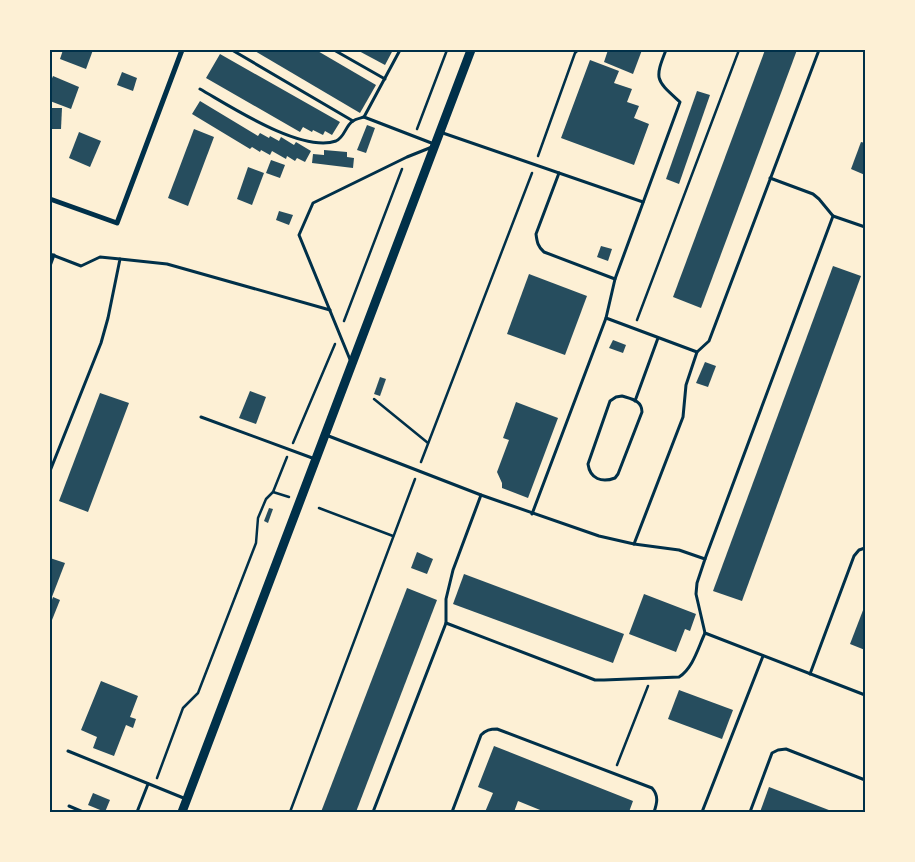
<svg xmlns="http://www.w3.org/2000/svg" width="915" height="862" viewBox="0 0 915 862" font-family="'PT Sans Narrow',sans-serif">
<rect width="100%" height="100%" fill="#fdf0d5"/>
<g fill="#264d5e">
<polygon points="63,50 93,50 86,69 60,59"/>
<polygon points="253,50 316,50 376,85 360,113"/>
<polygon points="357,50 393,50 385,65"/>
<polygon points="608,50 642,50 633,74 604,62"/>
<polygon points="765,50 797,50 701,308 673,297"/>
<polygon points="220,54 340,122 332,135 325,131 323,135 313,130 312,132 303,127 300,132 206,78"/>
<polygon points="590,60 619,71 614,83 632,89 627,102 639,106 634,118 649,124 634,165 561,138"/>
<polygon points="122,72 137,78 133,91 117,85"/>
<polygon points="53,76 79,87 71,109 50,101 50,83"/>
<polygon points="697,91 710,95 679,184 666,179"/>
<polygon points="200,101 258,136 260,133 269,138 270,136 279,141 281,137 294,145 296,142 311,151 305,162 297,158 295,161 287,156 286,159 272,151 270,155 261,150 260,152 252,147 250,149 192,114"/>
<polygon points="50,108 62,108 61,129 50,129"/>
<polygon points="367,125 375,128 366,153 357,150"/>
<polygon points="194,129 214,137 188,206 168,198"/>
<polygon points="79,132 101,141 90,167 69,158"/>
<polygon points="861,142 865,143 865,175 851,169"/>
<polygon points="324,150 347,152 347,157 354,158 353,168 312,163 313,154 324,155"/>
<polygon points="271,160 285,165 280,178 266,173"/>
<polygon points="248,167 264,173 252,205 237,199"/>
<polygon points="279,211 293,215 289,225 276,220"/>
<polygon points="601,246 612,249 608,261 597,257"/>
<polygon points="833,266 861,276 742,601 713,591"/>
<polygon points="529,274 587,296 565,355 507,334"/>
<polygon points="613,340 626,345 623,353 609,348"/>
<polygon points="705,362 716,366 708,387 696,383"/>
<polygon points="380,377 386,379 380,396 374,394"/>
<polygon points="250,391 266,397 256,424 239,418"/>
<polygon points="100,393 129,403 88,512 59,501"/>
<polygon points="516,402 558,418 528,498 502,488 502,483 497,472 509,440 503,438"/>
<polygon points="269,508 273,509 268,523 264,521"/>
<polygon points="417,552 433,559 427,574 411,568"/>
<polygon points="50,558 65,563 50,602"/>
<polygon points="464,574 624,634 613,663 453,604"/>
<polygon points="407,588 437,600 356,812 321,812"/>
<polygon points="644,594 696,614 690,631 685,629 676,652 629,634"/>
<polygon points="53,597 60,600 50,625 50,605"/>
<polygon points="865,605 865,650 850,644"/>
<polygon points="101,681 138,696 130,717 136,719 133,728 126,725 114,756 93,748 97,737 81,730"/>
<polygon points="679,690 733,710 722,739 668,719"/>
<polygon points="494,746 633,801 629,812 545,812 518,801 514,812 485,812 493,793 478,787"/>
<polygon points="769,787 834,812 760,812"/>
<polygon points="93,793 110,800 105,812 88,805"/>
</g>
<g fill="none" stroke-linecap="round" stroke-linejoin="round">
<g stroke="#003049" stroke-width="2.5">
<polyline points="417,129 447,50"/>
<polyline points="538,156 575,53 578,50"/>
<polyline points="637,320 739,50"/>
<polyline points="344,321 402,169"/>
<polyline points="374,399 428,443"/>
<polyline points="293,443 335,344"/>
<polyline points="421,462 532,173"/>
<polyline points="273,492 289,497"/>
<polyline points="319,508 393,536"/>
<polyline points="617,765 648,686"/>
<polyline points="157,778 183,708 198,693 256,543 258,518 266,499 273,492 287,457"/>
<polyline points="290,812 415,479"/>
</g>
<g stroke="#003049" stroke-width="3">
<polyline points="232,50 353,121"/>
<polyline points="334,50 385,79"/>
<path d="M200,89C230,106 301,153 336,141C345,137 345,126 353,121C355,119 361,118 364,117L434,144"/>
<polyline points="364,117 400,50"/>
<polyline points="440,132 643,202"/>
<path d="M559,173L536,234C537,242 538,247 544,252L615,279"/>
<polyline points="833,216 865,227"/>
<polyline points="50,254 81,266 100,257 120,259 108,318 101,343 50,471"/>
<polyline points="120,259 167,264 330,310"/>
<polyline points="50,266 54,255"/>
<polyline points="606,318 697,352"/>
<polyline points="351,362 299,235 313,203 407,157 432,147"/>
<path d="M622,396C631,399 642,400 642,412L618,474L615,478C602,483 590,479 588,464L610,401L616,397Z"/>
<polyline points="635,401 658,338"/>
<polyline points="201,417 315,459"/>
<polyline points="326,435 481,495 599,536 634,544 679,550 705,559 697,583 696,594 705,633 865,695"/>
<path d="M532,514L606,318L615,279L680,102C656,80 654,80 666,50"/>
<polyline points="634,544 683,417 686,385 697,352 709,341 819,50"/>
<polyline points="705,559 833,216 819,199 813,194 770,178"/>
<path d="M446,623L595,680H604L679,677C693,668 698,648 705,633"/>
<polyline points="810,674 854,556 859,550 865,548"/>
<polyline points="68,751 186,799"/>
<polyline points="69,806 83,812"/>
<polyline points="137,812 148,784"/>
<polyline points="373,812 446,623 446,599 453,570 481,495"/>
<path d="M452,812L481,735C486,730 490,729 497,729L652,788C659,796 657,803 654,812"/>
<polyline points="702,812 763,656"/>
<polyline points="750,812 772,753 778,750 786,749 865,780"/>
</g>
<polyline stroke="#003049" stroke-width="5" points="50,199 117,223 182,50"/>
<polyline stroke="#003049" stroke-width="9" points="182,812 471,50"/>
</g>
<rect width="915" height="862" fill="none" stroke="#fdf0d5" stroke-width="102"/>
<rect x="51" y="51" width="813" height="760" fill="none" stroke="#003049" stroke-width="2"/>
</svg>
